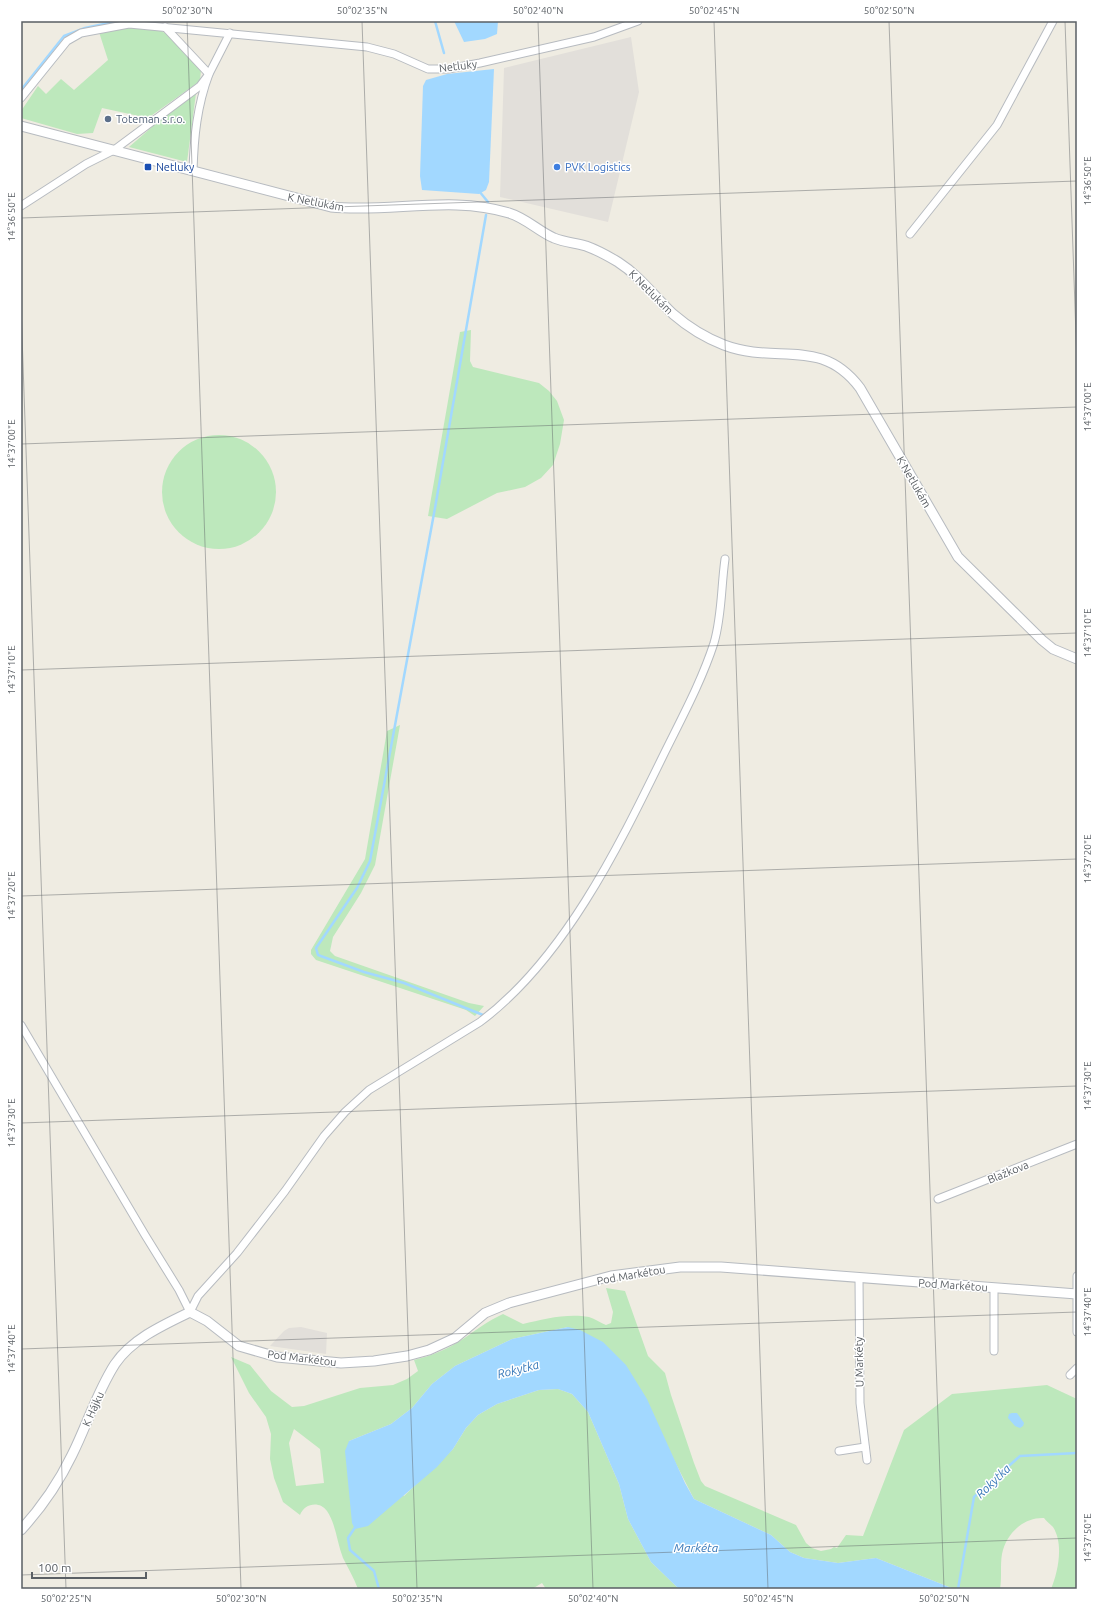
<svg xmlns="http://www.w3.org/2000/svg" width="1098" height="1610" viewBox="0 0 1098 1610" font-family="Ubuntu,sans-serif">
<rect width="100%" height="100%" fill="#efece2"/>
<g fill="#e2dfda">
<polygon points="631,37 639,92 608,222 500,197 504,68"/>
<polygon points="301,1327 327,1333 326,1354 270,1346 284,1331 289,1328"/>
</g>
<g fill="#bde8bc" fill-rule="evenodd">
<path d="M132,27C140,28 150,28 158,30C174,34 191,58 201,70L200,81L148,118L102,108L93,133L77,134L21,118V111L38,86L46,94L61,79L74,90L108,60L99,32Z"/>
<polygon points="196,93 187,162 129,147 160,120"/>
<polygon points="471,330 470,361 473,367 539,383 549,391 557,401 564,420 560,444 553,465 541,478 525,487 497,493 447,519 428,516 460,332"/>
<circle cx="219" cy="492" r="57"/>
<polygon points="400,725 375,865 361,893 333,937 330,951 335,956 469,1003 484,1006 475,1016 466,1010 316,960 311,954 311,950 365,859 387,731"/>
<path d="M606,1288L625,1291L648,1356L665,1373L671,1395L694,1463L701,1481L705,1486L796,1525L806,1543L812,1548L821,1551L831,1549L834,1547L837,1548L846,1535L863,1536L904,1430L952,1394L1047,1385L1077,1399V1589H1051C1058,1572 1064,1544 1053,1527C1050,1524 1046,1521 1044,1518C1023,1517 1006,1534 1002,1554C1000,1565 1002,1577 1000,1589H954L876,1558L838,1563L804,1558L790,1552L771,1535L694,1499L674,1460L568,1327L512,1339L455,1366L432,1384L412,1408L391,1424L349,1441L404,1496L453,1449L466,1428L478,1415L497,1404L539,1390L558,1389L572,1394L588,1412L619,1484L628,1519L651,1562L679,1589H546L542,1583L532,1589H358C354,1578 348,1568 343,1558C337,1543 336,1524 327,1511C319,1500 304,1504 300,1515L283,1502L274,1478L270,1459L271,1434L266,1417L249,1393L231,1357L250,1365L271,1391L292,1407L304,1406L360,1388L393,1385L407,1379L418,1371L414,1360C431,1356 448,1349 463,1339C476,1330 488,1321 503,1314L523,1324C543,1319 568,1313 589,1317C595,1319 601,1323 606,1325L611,1323L613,1312ZM294,1429L320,1449L324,1483L296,1486L289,1443Z"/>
</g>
<g fill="#a2d8ff">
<polygon points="454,21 498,21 497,34 485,39 464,42"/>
<polygon points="494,69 489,182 486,190 479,194 422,190 420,176 423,86 426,80 447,74"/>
<polygon points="568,1327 580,1330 603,1342 626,1365 647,1399 685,1483 694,1499 771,1535 790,1552 804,1558 838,1563 876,1558 954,1589 679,1589 651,1562 628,1519 619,1484 588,1412 572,1394 558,1389 539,1390 497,1404 478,1415 466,1428 453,1449 437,1467 368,1526 355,1529 352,1523 345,1451 349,1441 391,1424 412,1408 432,1384 455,1366 512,1339"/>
<polygon points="1012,1413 1017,1413 1024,1423 1023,1426 1020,1428 1015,1426 1008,1418 1009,1414"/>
</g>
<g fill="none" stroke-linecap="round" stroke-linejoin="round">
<g stroke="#a2d8ff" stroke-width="2.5">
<polyline points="435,21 444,53"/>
<polyline points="21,90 64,36 85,28 118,21"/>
<polyline points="479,191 488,202"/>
<polyline points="483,1015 404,983 364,972 318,955 316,948 357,888 370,861 435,508 486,215"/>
<polyline points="356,1526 348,1538 350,1550 374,1571 379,1589"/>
<polyline points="958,1589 974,1497 1020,1456 1077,1453"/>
</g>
<g stroke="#b7bbc0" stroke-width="9">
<g id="minor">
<path d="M165,27L209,74C197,106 194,137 193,171"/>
<polyline points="21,98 67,41 81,33 129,24 367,47 394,54 428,69 448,69 480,63 594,37 638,21"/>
<polyline points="21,206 86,164 114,150 200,86 209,74 230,33"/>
<polyline points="910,234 997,125 1053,21"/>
<polyline points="21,1025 145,1235 179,1290 190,1312"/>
<polyline points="938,1199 1077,1144"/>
<polyline points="1077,1276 1077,1332"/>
<polyline points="859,1278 860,1403 867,1460"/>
<polyline points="994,1288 994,1351"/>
<path d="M190,1312L198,1296L237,1253L285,1191L324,1136L345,1112L369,1090L480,1022C563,960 617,850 662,758C680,721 701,683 714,643C722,616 721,587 725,559"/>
<polyline points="1070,1375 1077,1368"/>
<polyline points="839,1451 865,1447"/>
</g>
</g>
<g stroke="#b7bbc0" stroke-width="11">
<g id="tertiary">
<path d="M21,126L331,207C390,213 452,195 509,213C526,218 538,231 554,238C564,242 575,243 586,246C597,250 608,256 618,262C640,276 654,296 673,314C688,327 706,338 724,345C777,365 821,336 860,388L958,557L1042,640L1053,649L1077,659"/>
<path d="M21,1530C41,1508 59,1482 72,1455C87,1425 97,1392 115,1364C132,1339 163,1325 190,1312L207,1321L239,1346L277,1357L341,1363L374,1361L407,1356L429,1350L455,1338L485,1313L509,1303L611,1276L680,1267H721L1077,1294"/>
</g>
</g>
<use href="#minor" stroke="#fff" stroke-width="7"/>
<use href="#tertiary" stroke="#fff" stroke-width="9"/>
</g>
<path fill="none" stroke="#5a5f64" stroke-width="1" stroke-opacity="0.45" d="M187,21L241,1589M362,21L417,1589M538,21L593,1589M714,21L768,1589M889,21L944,1589M1065,21L1077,364M21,218L1077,181M21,307L66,1589M21,444L1077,407M21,670L1077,633M21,896L1077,859M21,1123L1077,1086M21,1349L1077,1312M21,1575L1077,1538"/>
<circle fill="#5c6f8a" stroke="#fff" stroke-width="1.5" cx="108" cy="119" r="4"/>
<rect fill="#1a4fb4" stroke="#fff" stroke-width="1.5" x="144" y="163" width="8" height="8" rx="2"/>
<circle fill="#3f7fe0" stroke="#fff" stroke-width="1.5" cx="557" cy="167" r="4"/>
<g text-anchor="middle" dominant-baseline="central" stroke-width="3" stroke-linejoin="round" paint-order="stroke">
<g font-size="11" fill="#5a5f64" stroke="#fff">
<text transform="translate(458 66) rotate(-7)">Netluky</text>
<text transform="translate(316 202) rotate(11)">K Netlukám</text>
<text transform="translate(651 292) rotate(45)">K Netlukám</text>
<text transform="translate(914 482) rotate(60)">K Netlukám</text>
<text transform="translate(1008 1172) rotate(-22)">Blažkova</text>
<text transform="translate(631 1275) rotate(-10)">Pod Markétou</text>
<text transform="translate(953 1285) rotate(4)">Pod Markétou</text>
<text transform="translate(302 1358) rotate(7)">Pod Markétou</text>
<text transform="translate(859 1362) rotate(-91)">U Markéty</text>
<text transform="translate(93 1409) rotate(-66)">K Hájku</text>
</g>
<g font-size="11" fill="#4e5e75" stroke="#fff" text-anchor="start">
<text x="116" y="119">Toteman s.r.o.</text>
</g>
<g font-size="11" fill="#164399" stroke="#fff" text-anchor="start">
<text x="156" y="167">Netluky</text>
</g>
<g font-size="11" fill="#366cbe" stroke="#fff" text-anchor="start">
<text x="565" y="167">PVK Logistics</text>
</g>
<g font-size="12" font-style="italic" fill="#3778b9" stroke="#fff">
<text transform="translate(518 1369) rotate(-14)">Rokytka</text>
<text transform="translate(993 1481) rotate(-44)">Rokytka</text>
<text x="696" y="1547">Markéta</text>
</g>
</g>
<rect width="1098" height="1610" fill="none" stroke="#ffffff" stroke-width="44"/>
<path d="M32 1572v6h114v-6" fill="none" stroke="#5a5f64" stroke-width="2"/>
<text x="38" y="1572" font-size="12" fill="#5a5f64" stroke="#ffffff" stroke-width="3" paint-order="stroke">100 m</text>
<rect x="22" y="22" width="1054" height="1566" fill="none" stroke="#5a5f64" stroke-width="1.5"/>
<g font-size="10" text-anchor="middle" fill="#5a5f64">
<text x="187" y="14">50°02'30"N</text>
<text x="362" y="14">50°02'35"N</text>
<text x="538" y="14">50°02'40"N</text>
<text x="714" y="14">50°02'45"N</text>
<text x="889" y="14">50°02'50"N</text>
<text transform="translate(1087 181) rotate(-90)" y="4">14°36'50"E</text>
<text transform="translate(11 217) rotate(-90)" y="4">14°36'50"E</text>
<text transform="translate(1087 407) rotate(-90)" y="4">14°37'00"E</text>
<text transform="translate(11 444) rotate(-90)" y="4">14°37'00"E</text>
<text transform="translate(1087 633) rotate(-90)" y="4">14°37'10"E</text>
<text transform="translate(11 670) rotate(-90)" y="4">14°37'10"E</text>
<text transform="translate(1087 859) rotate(-90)" y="4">14°37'20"E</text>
<text transform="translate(11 896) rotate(-90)" y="4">14°37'20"E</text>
<text transform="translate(1087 1086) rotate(-90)" y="4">14°37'30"E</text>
<text transform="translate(11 1123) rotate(-90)" y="4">14°37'30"E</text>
<text transform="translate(1087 1312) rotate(-90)" y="4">14°37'40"E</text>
<text transform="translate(11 1349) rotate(-90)" y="4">14°37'40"E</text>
<text transform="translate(1087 1538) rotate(-90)" y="4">14°37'50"E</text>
<text x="66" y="1602">50°02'25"N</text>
<text x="241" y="1602">50°02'30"N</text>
<text x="417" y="1602">50°02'35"N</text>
<text x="593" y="1602">50°02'40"N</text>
<text x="768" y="1602">50°02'45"N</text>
<text x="944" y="1602">50°02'50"N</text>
</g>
</svg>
